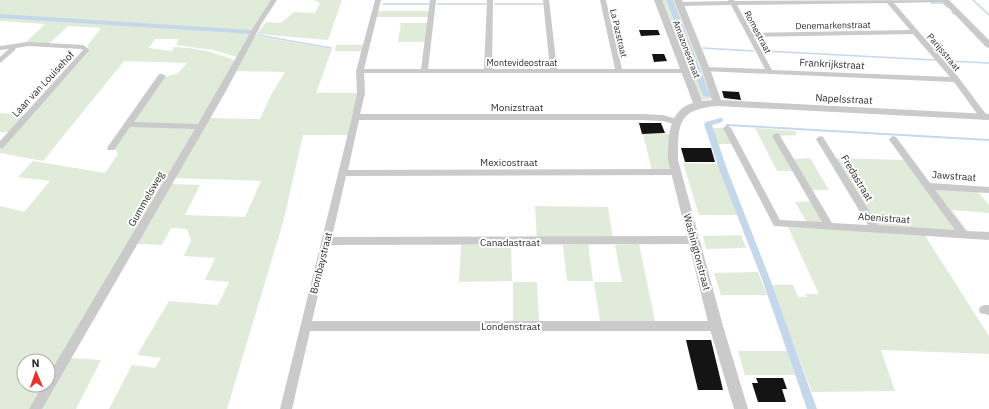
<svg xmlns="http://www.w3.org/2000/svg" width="989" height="409" viewBox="0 0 989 409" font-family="'IBM Plex Sans',sans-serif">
<rect width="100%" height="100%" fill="#fff"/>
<g fill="#e1ebda">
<path d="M0,0H276L237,57L213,50L176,45L179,39H155L149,48L172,51L174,47C196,48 216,52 236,61L200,124H134L133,120L162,78L178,73L187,63L124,61L43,161L0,153V150L88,53L90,50L87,46L101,28L68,26L49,44H24L45,24L0,21Z"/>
<polygon points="313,0 342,0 328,40 257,34 266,22 281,23 294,12 315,13 320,3"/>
<polygon points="661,0 666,0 703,96 710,95 673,0 676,0 700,60 712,99 701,100"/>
<polygon points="377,11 430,11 429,17 376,17"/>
<polygon points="401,23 428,23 426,42 398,42"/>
<polygon points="255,36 332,49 316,93 359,93 350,135 303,135 284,219 227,409 109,409 132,365 155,368 161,358 137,355 169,301 218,305 229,282 205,280 215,258 184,256 191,241 187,229 171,228 162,245 137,244 170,184 200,185 185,215 245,217 261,181 173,178 209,118 260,119 272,93 285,72 236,71"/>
<polygon points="336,45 363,45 362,51 335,51"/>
<polygon points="0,113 25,115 9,132 0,132"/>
<polygon points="129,126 197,128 48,380 48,361 24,361 24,385 45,385 30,409 0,409 0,206 24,212 50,181 18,177 33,161 105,173 118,154 114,148"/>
<polygon points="713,128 725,128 733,144 717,144"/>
<polygon points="755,128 795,131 797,135 775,136 796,171 777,171"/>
<polygon points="643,134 671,134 672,168 670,170 652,171"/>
<polygon points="810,158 829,190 809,190 791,159"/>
<polygon points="834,158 906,160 927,189 978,192 989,205 989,213 952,210 969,233 880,228"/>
<polygon points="683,163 720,164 737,215 699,215"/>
<polygon points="814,201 827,224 807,223 795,202"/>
<polygon points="535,206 608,207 613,239 537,239"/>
<polygon points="788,227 924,234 989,336 989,354 881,350 895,391 812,392 771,285 793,285 798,297 807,297 805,294 819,294"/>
<polygon points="741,235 746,248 706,249 703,236"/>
<polygon points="588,244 593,281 567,281 563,245"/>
<polygon points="639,244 655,321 600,321 594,282 622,282 615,245"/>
<polygon points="461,245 511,245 512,281 459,282"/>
<polygon points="758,272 767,295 721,295 714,273"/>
<polygon points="513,282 537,282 539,321 513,322"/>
<polygon points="738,351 787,351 795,375 745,375"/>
<polygon points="71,358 101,360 76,409 39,409"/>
</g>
<polygon fill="#c5d8eb" points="666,0 673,0 711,97 703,96"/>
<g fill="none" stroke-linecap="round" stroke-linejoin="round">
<g stroke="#c5d8eb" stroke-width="1.5">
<polyline points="973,0 989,15"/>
<polyline points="931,3 943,3 947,7"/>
<polyline points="383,4 429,4"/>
<polyline points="437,4 486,4"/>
<polyline points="495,4 543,4"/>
<polyline points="952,12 954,14"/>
<polyline points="257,35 331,48"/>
<polyline points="703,48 753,51"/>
<polyline points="764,51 935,60"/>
<polyline points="947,61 989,63"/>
</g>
<polyline stroke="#c5d8eb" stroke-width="2" points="727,125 989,140"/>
<g fill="#c5d8eb" fill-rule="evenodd">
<polygon points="0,14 252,30 255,32 252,34 0,18"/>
<polygon points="720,118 722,118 723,120 722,122 712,125 727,169 770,279 817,409 807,409 762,279 719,169 704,124 706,122"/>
</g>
</g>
<g fill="#141414">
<polygon points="639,30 658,30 660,35 641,36"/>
<polygon points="652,54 664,54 667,61 654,62"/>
<polygon points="722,91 739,92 741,100 724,98"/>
<polygon points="639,123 661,123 665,133 642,134"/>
<polygon points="681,148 711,148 715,162 685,162"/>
<polygon points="686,340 711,340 723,390 698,390"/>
<polygon points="756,378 783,378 787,389 782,389 786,402 758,402 752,383 758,383"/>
</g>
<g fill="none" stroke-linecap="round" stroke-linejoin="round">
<g fill="#cacaca" fill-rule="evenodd">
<polygon points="271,0 277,0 262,23 226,91 42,409 29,409 43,385 48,385 48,376 195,129 130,127 114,150 108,150 107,148 159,74 162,74 166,76 134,122 198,124 256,23"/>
<polygon points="375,0 381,0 364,69 421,69 430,0 436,0 428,69 484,69 487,0 493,0 492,69 550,69 543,0 549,0 557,69 615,69 600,0 606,0 622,69 684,69 688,71 684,73 364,73 365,93 360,114 642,114 663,115 680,120 681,122 677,125 663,121 642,120 359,120 348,170 676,169 680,172 676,175 346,176 332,237 694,236 697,237 699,240 697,243 694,244 330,245 312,321 716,321 720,323 721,326 720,329 716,331 310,331 292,409 280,409 352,117 357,93 356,71"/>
<path d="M728,0H734L735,1L948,0L945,2L894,3L959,78L988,117L984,120L981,119L954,82L703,71L702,69L706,67L765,69L731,5L680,6L677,4L680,2L729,1ZM887,3L910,30L752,33L737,5ZM913,34L950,77L772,70L754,37Z"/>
<polygon points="28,42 83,45 90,50 3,148 0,149 0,141 83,50 81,49 28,46 16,48 14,51 0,63 0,57 9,49 0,50 0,46"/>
<polygon points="727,125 731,128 780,220 822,222 772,136 776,133 779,134 832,223 868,225 816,139 820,136 823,137 878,225 955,230 890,141 889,139 893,136 896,137 930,183 989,187 989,193 935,190 966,231 989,232 989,240 774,226 723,128"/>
<polygon points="984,305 989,305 989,315 980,313 979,310 980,307"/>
</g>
<g fill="#cacaca" fill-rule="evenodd">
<path d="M654,0H662L702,101L712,100L702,69L674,0H682L710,69L721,100L989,114V120L717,106C677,109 678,125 678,160L723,326L748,409H734L709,326L668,160C668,139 668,110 693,103Z"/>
<polygon points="941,0 949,0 989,40 989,48 986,47"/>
</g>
</g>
<g text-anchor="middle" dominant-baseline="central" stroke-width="4" stroke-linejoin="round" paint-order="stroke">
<g font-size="9" fill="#2d2d2d" stroke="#fff">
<text transform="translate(833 25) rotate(-1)">Denemarkenstraat</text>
<text transform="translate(758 32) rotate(62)">Romestraat</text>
<text transform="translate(619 33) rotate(77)">La Pazstraat</text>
<text transform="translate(687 49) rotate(69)">Amazonestraat</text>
<text transform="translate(944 52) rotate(50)">Parijsstraat</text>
<text x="522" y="62">Montevideostraat</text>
</g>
<g font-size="10" fill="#2d2d2d" stroke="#fff">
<text transform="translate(832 64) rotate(3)">Frankrijkstraat</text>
<text transform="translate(43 84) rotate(-47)">Laan van Louisehof</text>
<text transform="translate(844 99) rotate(3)">Napelsstraat</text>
<text x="517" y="107">Monizstraat</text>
<text x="509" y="162">Mexicostraat</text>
<text transform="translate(954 176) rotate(4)">Jawstraat</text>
<text transform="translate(857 178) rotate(59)">Fredastraat</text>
<text transform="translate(146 199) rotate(-60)">Gummelsweg</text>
<text transform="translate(884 218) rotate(4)">Abenistraat</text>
<text x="510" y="242">Canadastraat</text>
<text transform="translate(697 252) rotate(75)">Washingtonstraat</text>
<text transform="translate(321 263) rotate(-76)">Bombaystraat</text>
<text x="511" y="326">Londenstraat</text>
</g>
</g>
<g transform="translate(36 373) rotate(358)"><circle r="19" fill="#ffffff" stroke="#ababab"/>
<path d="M0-3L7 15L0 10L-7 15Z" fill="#e7342b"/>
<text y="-6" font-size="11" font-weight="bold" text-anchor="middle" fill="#2d2d2d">N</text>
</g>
</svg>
